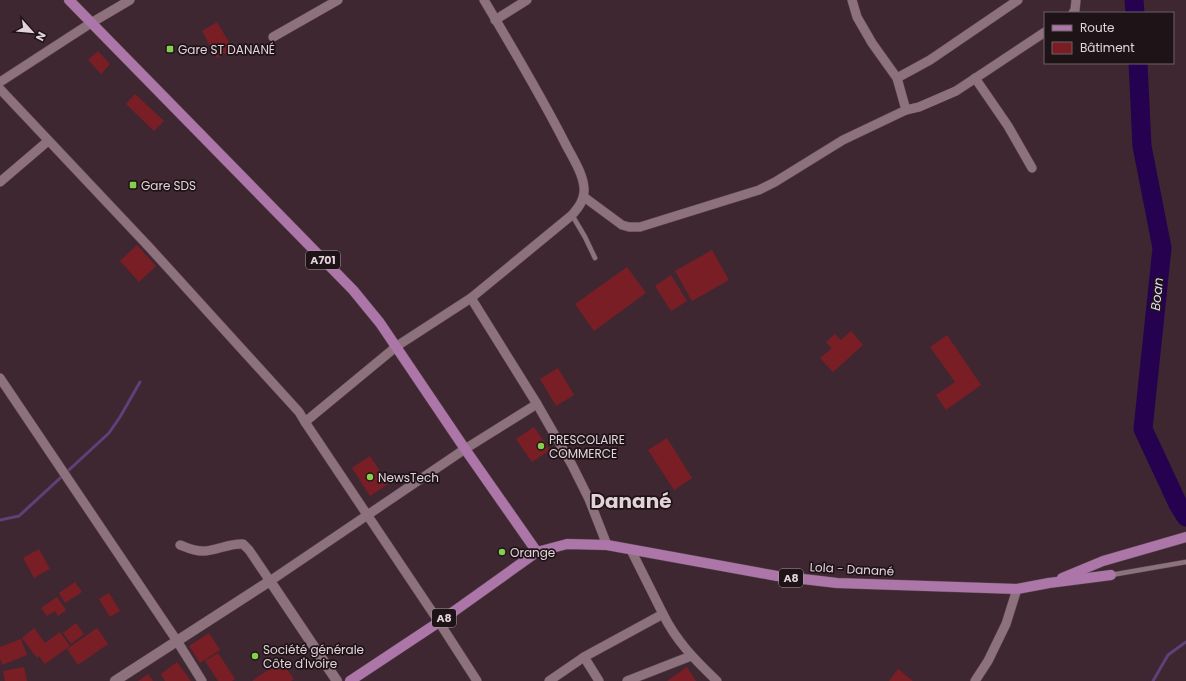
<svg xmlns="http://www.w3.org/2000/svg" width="1186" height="681" viewBox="0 0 1186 681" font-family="Poppins,sans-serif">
<rect width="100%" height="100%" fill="#3e2731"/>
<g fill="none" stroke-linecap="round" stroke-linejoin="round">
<g stroke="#5f4079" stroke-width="3">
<polyline points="0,520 19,516 109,433 120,417 140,382"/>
<polyline points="1153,681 1168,655 1186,642"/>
</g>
<g stroke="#260150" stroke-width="19">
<polyline points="1134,0 1135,13"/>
<polyline points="1138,63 1142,146 1162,248 1143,429 1178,504 1186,517"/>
</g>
</g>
<g fill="#7a1e26">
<polygon points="217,22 233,49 217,58 202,31"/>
<polygon points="98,51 110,64 101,74 88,60"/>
<polygon points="135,94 164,121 154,131 126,104"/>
<polygon points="137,245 156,266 139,282 120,261"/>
<polygon points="712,250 729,280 692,301 675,271"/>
<polygon points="627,267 646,293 594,331 575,304"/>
<polygon points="671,275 687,301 671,311 655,286"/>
<polygon points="851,331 863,345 833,372 820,358 832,348 826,342 835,334 841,340"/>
<polygon points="947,335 981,385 946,410 936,395 955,382 930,347"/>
<polygon points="558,368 574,395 556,406 540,379"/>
<polygon points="534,427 550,450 532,462 516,439"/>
<polygon points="667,438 692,478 674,490 648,450"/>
<polygon points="370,456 388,484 370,496 352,468"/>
<polygon points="39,549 50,569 34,578 23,558"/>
<polygon points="75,582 82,592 65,603 59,593"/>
<polygon points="109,593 120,611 110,617 99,599"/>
<polygon points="57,597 66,610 58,616 55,611 47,616 41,608"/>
<polygon points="76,623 84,634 71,644 63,633"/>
<polygon points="34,628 45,643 60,632 70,646 45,664 39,656 37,658 22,638"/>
<polygon points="97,628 108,644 78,665 67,649"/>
<polygon points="209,633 220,650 200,663 189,646"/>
<polygon points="21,639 27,655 2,665 0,658 0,647"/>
<polygon points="218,653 235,679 232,681 218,681 205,661"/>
<polygon points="281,661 294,679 291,681 252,681"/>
<polygon points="177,662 191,681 165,681 161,674"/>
<polygon points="24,667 27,681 5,681 3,671"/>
<polygon points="687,667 696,681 667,681"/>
<polygon points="898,669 913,681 889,681"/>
<polygon points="148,674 153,681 138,681"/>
</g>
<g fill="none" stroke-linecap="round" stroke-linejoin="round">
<g stroke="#59464f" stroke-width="5.5">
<g id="service">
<polyline points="572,215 585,237 595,258"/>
<polyline points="1111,575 1186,562"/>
</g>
</g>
<g stroke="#59464f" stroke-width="10">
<g id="minor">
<path d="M484,0C512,47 540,94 565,143C572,157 583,173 584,188C585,199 579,207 572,215L471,298L537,404L572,465L589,499L607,545"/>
<polyline points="1073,13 1075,10 1076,0"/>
<polyline points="495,20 527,0"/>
<polyline points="273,37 338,0"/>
<polyline points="897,78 930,60 1018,0"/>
<polyline points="975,78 1008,126 1032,168"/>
<polyline points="0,82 91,23 130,0"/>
<polyline points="0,89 149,247 299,412 305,422 439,622 477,681"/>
<polyline points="906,110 919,107 956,91 1045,32"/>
<polyline points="0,182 48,141"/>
<polyline points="584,197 622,225 629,227 640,227 759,190 775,182 843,140 906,110 897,78 872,43 857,17 852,0"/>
<polyline points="0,378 177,641 202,681"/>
<polyline points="305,422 397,346 471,298"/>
<path d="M180,545C188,548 196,552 205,551C218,550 230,543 243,544L249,550L270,581L465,449L537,404"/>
<path d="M663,614C676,641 696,661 717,681"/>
<polyline points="584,657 599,681"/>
<polyline points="549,681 584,657 663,614 631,550"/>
<polyline points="627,681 691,656"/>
<polyline points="975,681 988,661 1006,624 1017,589"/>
</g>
</g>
<g stroke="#59464f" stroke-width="11">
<polyline id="tertiary" points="115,681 270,581 337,681"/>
</g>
<g stroke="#59464f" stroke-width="11">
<g id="primary">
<polyline points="69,0 353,290 380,323 465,449 537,552"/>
<polyline points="1062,578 1103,561 1186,537"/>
<polyline points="350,681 439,622 537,552 567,544 607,545 777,576 837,583 1017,589 1049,583 1111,575"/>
</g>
</g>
<use href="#service" stroke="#8d727d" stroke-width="4.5"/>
<use href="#minor" stroke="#8d727d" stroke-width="9"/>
<use href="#tertiary" stroke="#8d727d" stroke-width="10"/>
<use href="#primary" stroke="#ac76a9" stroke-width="10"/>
</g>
<g fill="#85cf4c" stroke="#1e1418" stroke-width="1.5">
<rect x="166" y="45" width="8" height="8" rx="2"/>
<rect x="129" y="181" width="8" height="8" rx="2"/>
<circle cx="541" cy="446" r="4"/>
<circle cx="370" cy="477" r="4"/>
<circle cx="502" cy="552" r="4"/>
<circle cx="255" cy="656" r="4"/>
</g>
<g text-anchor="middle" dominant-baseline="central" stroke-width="3.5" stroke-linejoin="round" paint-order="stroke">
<g fill="#1e1418" stroke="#a89a9f" stroke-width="1">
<rect x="306" y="251" width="34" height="18" rx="3"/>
<rect x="779" y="569" width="24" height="18" rx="3"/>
<rect x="432" y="609" width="24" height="18" rx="3"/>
</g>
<g font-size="11" font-weight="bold" fill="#e3d3d9">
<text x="323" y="260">A701</text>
<text x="791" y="578">A8</text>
<text x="444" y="618">A8</text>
</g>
<g font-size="12" fill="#e3d3d9" stroke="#1e1418" text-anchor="start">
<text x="178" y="49">Gare ST DANANÉ</text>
<text x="141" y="185">Gare SDS</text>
<text x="549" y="439">PRESCOLAIRE<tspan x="549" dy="14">COMMERCE</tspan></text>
<text x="378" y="477">NewsTech</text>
<text x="510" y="552">Orange</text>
<text x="263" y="649">Société générale<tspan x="263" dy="14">Côte d'Ivoire</tspan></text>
</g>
<g font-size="12" fill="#e3d3d9" stroke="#1e1418">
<text transform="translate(852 569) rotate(3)">Lola - Danané</text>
</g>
<g font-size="13" font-style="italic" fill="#dfdaf1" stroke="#1e1418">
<text transform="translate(1157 294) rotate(-84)">Boan</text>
</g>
<g font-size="20" font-weight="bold" fill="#e3d3d9" stroke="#1e1418">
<text x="631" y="501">Danané</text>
</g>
</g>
<rect x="1044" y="12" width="130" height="52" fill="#1e1418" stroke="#6d6065"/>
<rect x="1052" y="25" width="20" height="6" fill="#ac76a9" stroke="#6d6065"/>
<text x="1080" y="32" font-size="12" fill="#e3d3d9">Route</text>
<rect x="1052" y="42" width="20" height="12" fill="#7a1e26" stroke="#6d6065"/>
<text x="1080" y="52" font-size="12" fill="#e3d3d9">Bâtiment</text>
<g transform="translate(32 32) rotate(117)" stroke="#1e1418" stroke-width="3" paint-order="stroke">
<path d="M0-3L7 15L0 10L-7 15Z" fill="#e3d3d9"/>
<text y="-6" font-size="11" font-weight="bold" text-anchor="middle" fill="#e3d3d9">N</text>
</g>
</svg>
